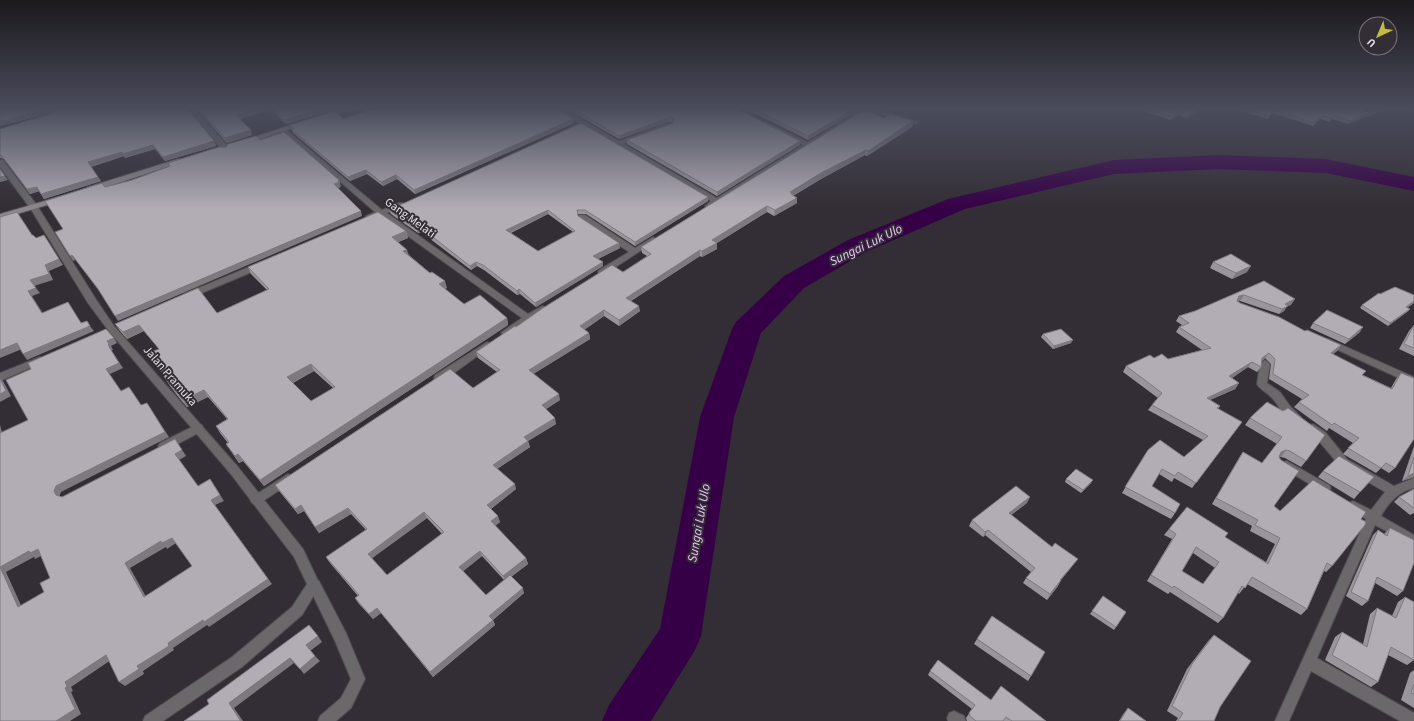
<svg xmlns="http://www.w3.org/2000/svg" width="1414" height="721" viewBox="0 0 1414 721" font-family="'Source Sans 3',sans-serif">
<rect width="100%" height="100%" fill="#332e35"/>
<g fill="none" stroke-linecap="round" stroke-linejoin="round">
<polygon fill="#360047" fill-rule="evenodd" points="1219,155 1326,159 1414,177 1414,191 1326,173 1219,169 1114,174 965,209 866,252 804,288 761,333 734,417 701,636 695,650 651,721 602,721 609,705 660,629 700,417 732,329 736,322 784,276 848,240 948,199 1114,160"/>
<g stroke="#4f4a51" stroke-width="2">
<g id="minor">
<polygon points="554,108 562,108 619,141 669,123 673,123 673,125 624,144 717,198 803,145 762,124 762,122 766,122 808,142 861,110 874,109 919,122 916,124 874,113 863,114 709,208 705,206 711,201"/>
<polygon points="284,128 382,210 397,203 403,203 403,207 387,213 528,314 542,306 545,307 547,309 545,311 509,335 503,335 501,333 503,331 522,318 380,216 372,220 366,220 366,216 375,212 282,131 281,130"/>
<polygon points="0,160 3,160 36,204 36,208 30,208 0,167"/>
<polygon points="579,215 585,215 635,248 653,237 657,240 605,274 599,274 598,272 599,270 629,252 579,219"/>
<polygon points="261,262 264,263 265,265 264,267 190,298 187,299 182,296 184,294"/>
<polygon points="1328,339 1414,377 1414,385 1325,344 1323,342"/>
<polygon points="487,342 490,343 492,345 490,347 443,381 435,381 434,378 435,375"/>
<polygon points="40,357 45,360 44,362 0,381 0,373"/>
<path d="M1265,360L1270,364L1267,383L1280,392L1290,406L1301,417L1300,420C1286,424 1279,404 1271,397C1267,392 1260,390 1257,384L1260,364Z"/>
<polygon points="198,424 202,425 203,428 202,431 168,449 164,450 160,449 158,446 160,443"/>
<path d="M1313,424L1325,432L1347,459L1394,486L1414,478V488C1398,492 1389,502 1381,516L1414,535V546L1375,525L1317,658L1414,713V721H1400L1311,671L1289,721H1275L1366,519L1349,509L1347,506L1349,503L1353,501L1371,510L1385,492L1339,465L1308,428L1309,425Z"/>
<polygon points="1287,461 1329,485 1331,488 1329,491 1325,493 1321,491 1283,468 1281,465 1283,462"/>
<polygon points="288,474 292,476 294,479 292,482 260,503 256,505 252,503 250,500 252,497"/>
<polygon points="314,579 319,581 346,633 365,679 351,708 336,721 318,721 320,716 341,698 351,679 335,641 308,585 309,581"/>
<polygon points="954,711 964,716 966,721 948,721 947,718 949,713"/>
</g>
</g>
<g stroke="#4f4a51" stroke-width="2">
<g id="tertiary">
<polygon points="187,108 194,108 228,146 228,150 222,150"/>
<polygon points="30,204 36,204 97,301 114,326 238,467 303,549 320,585 302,615 242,667 163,721 143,721 145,716 232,657 292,607 307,584 294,557 230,473 108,330 88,303 29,206"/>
</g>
</g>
<g stroke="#4f4a51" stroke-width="2">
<g id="secondary">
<polygon points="344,108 354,108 326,118 321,117"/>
<polygon points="303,121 306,123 305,124 249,143 243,143 242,141"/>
<polygon points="178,159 181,159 185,161 94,191 91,191 87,189 88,187"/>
<polygon points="58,197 61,197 61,201 0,219 0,214"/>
</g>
</g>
<use href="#minor" fill="#6a686b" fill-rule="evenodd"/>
<use href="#tertiary" fill="#6a686b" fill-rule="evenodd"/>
<use href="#secondary" fill="#8b878c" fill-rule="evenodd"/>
</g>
<g fill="#99959c" fill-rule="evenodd">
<polygon points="0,108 187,108 214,141 216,146 165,161 155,149 125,158 124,156 91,167 101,181 44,199 39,191 30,194 4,159 0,158 0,129 54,113 54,112 0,126"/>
<polygon points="196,108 331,108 332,110 286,124 271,109 240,119 252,135 227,143"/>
<polygon points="369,108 557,108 573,119 574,123 415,194 397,179 383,186 367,174 350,181 293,133 290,125 343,119 371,110"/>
<polygon points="565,108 736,108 800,141 800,145 717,196 627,144 627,140 673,123 673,122 668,122 619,139"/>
<polygon points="744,108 857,108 857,111 808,140"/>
<polygon points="1136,108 1164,108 1167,110 1203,108 1187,118 1178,115 1170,120"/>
<polygon points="1231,108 1261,108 1264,109 1370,113 1368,116 1348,124 1332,119 1330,122 1320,119 1313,126 1272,113 1268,119"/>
<polygon points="1363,108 1390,108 1369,116 1372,112"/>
<path d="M884,118L913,121L912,127L867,156L865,155L821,179L793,196L797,203L774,216L767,212L717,243V249L702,257L700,256L631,301L640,311L619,326L604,316L584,330L589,333L590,339L533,374L560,400L546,409L556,424L528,441L530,447L497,469L516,489L491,509L500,522L495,526L526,558L528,564L511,577L524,593L493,620L495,625L433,677L381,613L373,619L359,604L355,598L358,596L330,563L326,557L366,530L351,514L319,533L304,511L298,514L279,491L275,485L473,388L497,372L478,358L476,352L516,327L623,272L647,256L642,253L641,247ZM427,518L442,534L387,575L372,558ZM482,556L504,580L486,595L463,571Z"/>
<path d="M708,201L635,246L586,214H578V216L620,248L598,259L603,262V266L536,307L520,294L517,295L484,270L477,266L471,270L421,232L418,233L391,214L389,210ZM548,214L573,232L538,251L511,233Z"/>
<path d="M406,231L408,238L398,242L409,255L447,288L444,289L464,304L507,318L508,325L264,486L243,461L239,463L226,444L228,443L220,433L216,426L227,419L208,397L187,407L176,394L149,353L159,349L144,331L127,339L120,331L115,324L217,313L267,290L251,274L248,267ZM314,371L333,388L311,401L293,383Z"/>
<polygon points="1213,262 1247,272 1232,279 1210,268"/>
<polygon points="1264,281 1291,305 1287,306 1284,311 1279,314 1240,301 1238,301 1240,303 1305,331 1341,345 1337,351 1333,354 1363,375 1391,388 1396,379 1401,373 1395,468 1389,473 1381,468 1376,473 1343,454 1353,443 1329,428 1327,431 1294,407 1302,399 1269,379 1271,364 1265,358 1262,361 1261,367 1257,372 1248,367 1232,378 1239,383 1235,389 1210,400 1220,406 1218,409 1242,422 1192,488 1174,478 1172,482 1159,474 1152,486 1175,513 1171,519 1122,493 1148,450 1184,457 1203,440 1148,410 1152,405 1158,398 1123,372 1126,366 1154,358 1168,359 1202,350 1176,332 1179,327 1182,325 1176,321 1179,316 1195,311"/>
<polygon points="1380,294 1414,295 1414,303 1407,308 1410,309 1407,312 1388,326 1360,308 1362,305"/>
<polygon points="1313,323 1360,332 1345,344 1310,328"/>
<polygon points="1414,325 1414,356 1399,349 1409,331"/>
<polygon points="1043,334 1071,343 1053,349 1041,337"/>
<path d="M1267,402L1306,461L1301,467L1285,458L1281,457H1279L1274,506L1332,566L1326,572L1324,571L1307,609L1301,615L1247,584L1239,594L1238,593L1223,618L1218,623L1170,592L1168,594L1147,581L1172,539L1164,535L1169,529L1225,537L1266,562L1275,544L1250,531L1252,526L1212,504L1239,458L1243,452L1262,463L1277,444L1245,425L1250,418ZM1193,553L1215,568L1203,584L1182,571Z"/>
<polygon points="1414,446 1414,477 1402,481"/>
<polygon points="1323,471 1360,492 1354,499 1318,477"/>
<polygon points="1066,479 1091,483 1081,493 1065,482"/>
<polygon points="1414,489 1414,513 1410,515 1394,502 1399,497"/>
<polygon points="1027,503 1011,515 1074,564 1061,580 1058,586 1047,600 1023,583 1026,578 1031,572 985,535 983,537 969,526 972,520"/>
<polygon points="1390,528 1403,591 1397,596 1375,583 1368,601 1362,606 1346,596 1373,535 1378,530 1384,534"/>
<polygon points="1103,596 1126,612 1114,630 1090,614"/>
<polygon points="1405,597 1414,602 1414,660 1407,665 1388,655 1378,682 1371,687 1325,660 1335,637 1342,632 1363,644 1370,614 1377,608 1392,616 1398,602"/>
<polygon points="1214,635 1220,707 1214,721 1176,721 1178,718 1167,711 1187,669 1209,640"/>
<polygon points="977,639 1031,676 1028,681 974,644"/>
<polygon points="1414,670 1414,708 1401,700 1410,673"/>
<polygon points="930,671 991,700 1046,721 967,721 966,718 972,709 928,675"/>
<polygon points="1128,708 1146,721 1119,721 1124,713"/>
</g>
<g fill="#7d797f">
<polygon points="50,108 53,108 55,112 0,126 0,122"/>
<polygon points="259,108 271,108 271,109 238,119 236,115"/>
<polygon points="324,108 331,108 332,110 286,124 285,120"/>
<polygon points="856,108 857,108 857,111 808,140 808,136"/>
<polygon points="1199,108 1203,108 1187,118 1188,114"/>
<polygon points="1384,108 1390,108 1369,116 1371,113"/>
<polygon points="1180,111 1178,115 1170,120 1172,117"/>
<polygon points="1370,113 1368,116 1348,124 1350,121"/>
<polygon points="1322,116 1320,119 1313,126 1314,123"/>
<polygon points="668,118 668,122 619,139 619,136"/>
<polygon points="573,119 574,123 415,194 414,190"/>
<polygon points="913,121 912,127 867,156 868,151"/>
<polygon points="251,130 252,135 227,143 225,138"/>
<polygon points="214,141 216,146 165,161 163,157"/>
<polygon points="800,141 800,145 717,196 717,192"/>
<polygon points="153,145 155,149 125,158 123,154"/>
<polygon points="866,150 865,155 821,179 792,196 792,199 790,192 821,173"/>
<polygon points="122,152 124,156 91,167 88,162"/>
<polygon points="366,170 367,174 350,181 348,177"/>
<polygon points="396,175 397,179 383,186 381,182"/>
<polygon points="5,176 8,180 0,182 0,177"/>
<polygon points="98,177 101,181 44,199 41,194"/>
<polygon points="339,180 341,187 335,189 334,184"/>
<polygon points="37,187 40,191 30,194 27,189"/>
<polygon points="708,197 708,201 635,246 635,242"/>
<polygon points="797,198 797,203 774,216 775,210"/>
<polygon points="767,206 767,212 712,246 712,240"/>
<polygon points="548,210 548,214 507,234 506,230"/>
<polygon points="361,211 362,216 118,321 115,316"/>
<polygon points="420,227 421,232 418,233 416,229"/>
<polygon points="406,231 408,238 394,244 392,237"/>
<polygon points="44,235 63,265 49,271 53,280 34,286 30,280 45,265"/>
<polygon points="619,243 620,248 594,261 593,256"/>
<polygon points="717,243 717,249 702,257 702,251"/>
<polygon points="407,250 409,256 403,251"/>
<polygon points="700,250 700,256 627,303 626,298"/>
<polygon points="72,255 75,260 73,261 70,256"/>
<polygon points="476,262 477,266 471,270 470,266"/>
<polygon points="603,262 603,266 536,307 535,303"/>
<polygon points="1251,266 1247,272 1232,279 1236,273"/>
<polygon points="445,281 447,288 441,291 439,284"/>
<polygon points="36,288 40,293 32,296 46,318 28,291"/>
<polygon points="519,289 520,294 517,295 517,291"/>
<polygon points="1244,295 1240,301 1236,302 1239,296"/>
<polygon points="1295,299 1291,305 1287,306 1284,311 1279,314 1285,304"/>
<polygon points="1414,301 1414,303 1403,310 1406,307"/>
<polygon points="68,302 84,328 90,326 94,331 27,360 23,354 81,323"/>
<polygon points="639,306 640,311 619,326 619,320"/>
<polygon points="1410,309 1407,312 1388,326 1390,323"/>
<polygon points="604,310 604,316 581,332 580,326"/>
<polygon points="507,318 508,325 264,486 260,480"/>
<polygon points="139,325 144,331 127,339 123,332"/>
<polygon points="1363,327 1360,332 1345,344 1349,339"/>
<polygon points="589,333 590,339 530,376 529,370"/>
<polygon points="114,338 117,343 111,346 113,350 111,350 123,368 110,374 106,369 108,345 107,341"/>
<polygon points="1073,340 1071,343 1053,349 1054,346"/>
<polygon points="17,343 22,349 0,358 0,350"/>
<polygon points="1341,345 1337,351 1327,359 1331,353"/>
<polygon points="1269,353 1265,358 1259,364 1262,358"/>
<polygon points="1252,362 1248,367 1226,382 1229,376"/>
<polygon points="311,364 314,371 290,384 287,377"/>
<polygon points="0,378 3,381 11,396 0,402"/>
<polygon points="1239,383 1235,389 1203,403 1207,398"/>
<polygon points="204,390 208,397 187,407 183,400"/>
<polygon points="559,394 560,400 543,411 542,405"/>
<polygon points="147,403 169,437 61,492 59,497 56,495 54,491 56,486"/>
<polygon points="555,418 556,424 528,441 530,447 494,471 493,465 524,437"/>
<polygon points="0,425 4,439 0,436"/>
<polygon points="175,439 186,456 179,460 175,454"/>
<polygon points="1286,450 1281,457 1276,458 1281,452"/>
<polygon points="238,454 243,461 239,463 235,456"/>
<polygon points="1414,473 1414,477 1402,481 1408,476"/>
<polygon points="210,479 224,501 215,505 272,584 209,627 207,625 173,648 174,650 143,671 144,674 125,686 119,682 137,666 168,643 211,500"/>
<polygon points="1093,480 1091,483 1081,493 1083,490"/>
<polygon points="515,484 516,489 488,511 487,505"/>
<polygon points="1030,497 1027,503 1006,519 1009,513"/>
<polygon points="301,505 304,511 298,514 295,509"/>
<polygon points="348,508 351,514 319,533 315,527"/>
<polygon points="424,512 427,518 371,559 368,554"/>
<polygon points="498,516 500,522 493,527 491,521"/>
<polygon points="988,530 985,535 983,537 985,532"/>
<polygon points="172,538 176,543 167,549 166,547 130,568 149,602 144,597 125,563 161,541"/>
<polygon points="38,549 43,555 35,559 34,557 6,572 24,612 18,607 0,567 29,551"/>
<polygon points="480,551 482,556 461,573 459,567"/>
<polygon points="526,558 528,564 505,581 503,576"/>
<polygon points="1061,580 1058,586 1047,600 1050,594"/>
<polygon points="523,588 524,593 491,621 489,616"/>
<polygon points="377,608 381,613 373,619 369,614"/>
<polygon points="493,620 495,625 433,677 430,672"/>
<polygon points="318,636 322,642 310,651 306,645"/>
<polygon points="106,655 111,660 71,687 73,691 71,692 81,714 70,721 56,721 65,688 65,682"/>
<polygon points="315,656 320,661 304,674 300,669"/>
<polygon points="290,658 294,663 234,708 243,721 240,721 229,703"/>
</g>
<g fill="#b2adb5" stroke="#7d797f" fill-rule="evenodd">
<polygon points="0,108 50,108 0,122"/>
<polygon points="53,108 187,108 214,141 163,157 153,145 123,154 122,152 88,162 98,177 41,194 37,187 27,189 1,155 0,155 0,129 54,113 55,110"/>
<polygon points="198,108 259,108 236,115 251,130 225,138"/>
<polygon points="273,108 324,108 285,120"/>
<polygon points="372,108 557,108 573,119 414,190 396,175 381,182 366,170 348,177 292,130 294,129 290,125 335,111 343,119 373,109"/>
<polygon points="571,108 736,108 800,141 717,192 627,140 673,123 674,119 673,118 668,118 619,136"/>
<polygon points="751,108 856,108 808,136"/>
<polygon points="1146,108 1164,108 1167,110 1170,108 1199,108 1188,114 1180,111 1172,117"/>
<polygon points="1243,108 1261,108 1264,109 1265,108 1356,108 1370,113 1350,121 1334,116 1332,118 1322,116 1314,123 1274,110 1270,116"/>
<polygon points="1373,108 1384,108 1371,113 1374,110"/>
<path d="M864,110L884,118L891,114L913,121L868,151L866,150L821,173L790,192L793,193L791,194L797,198L775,210L767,206L712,240L717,243L702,251L700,250L626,298L639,306L619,320L604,310L580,326L589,333L529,370L559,394L542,405L555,418L524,437L528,441L493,465L515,484L487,505L498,516L491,521L526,558L503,576L480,551L459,567L486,595L510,575L523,588L489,616L493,620L430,672L377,608L369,614L355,598L359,595L326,557L367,529L348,508L315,527L301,505L295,509L275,485L450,369L473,388L500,370L476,352L515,326L516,327L543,308L612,265L623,272L651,254L641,247ZM424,512L444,532L387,575L368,554Z"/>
<path d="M581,123L708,197L635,242L585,210H577L578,216L619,243L593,256L603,262L535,303L519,289L517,291L483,265L476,262L470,266L420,227L416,229L389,210ZM548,210L575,231L538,251L506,230Z"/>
<polygon points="284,132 339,180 338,181 340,182 334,184 361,211 115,316 98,289 72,255 70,256 55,232 63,229 45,201 102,183 105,187 132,180 170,166 168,163 219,147 226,147 228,144 256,136 260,140"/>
<polygon points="0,169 5,176 0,177"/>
<polygon points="17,212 32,235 33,235 36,238 44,235 59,259 45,265 49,274 30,280 36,288 28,291 42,313 68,302 81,323 87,321 90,326 23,354 17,343 0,350 0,217"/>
<path d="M378,212L406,231L392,237L407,250L403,251L430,273L432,272L445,281L439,284L464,304L480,295L507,318L260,480L238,454L235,456L226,444L229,442L216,426L228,419L204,390L183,400L171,387L149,353L159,349L139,325L123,332L115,324L198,288L217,313L269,289L248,267ZM311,364L335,387L311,401L287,377Z"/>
<polygon points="1231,254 1251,266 1236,273 1213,262"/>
<polygon points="1264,281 1295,299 1285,304 1288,306 1282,309 1244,295 1239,296 1237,301 1240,303 1279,317 1305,331 1307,330 1341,345 1331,353 1366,371 1362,375 1392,389 1401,373 1414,378 1414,439 1395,468 1386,463 1381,468 1348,448 1359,438 1334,423 1332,425 1299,402 1309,395 1273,374 1275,359 1269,353 1262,358 1261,367 1252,362 1229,376 1239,383 1207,398 1220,406 1217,408 1242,422 1196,483 1178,472 1175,476 1162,469 1152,486 1180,504 1175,513 1125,487 1148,450 1160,440 1184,457 1208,436 1152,405 1162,393 1126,366 1150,355 1154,358 1162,354 1168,359 1211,348 1179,327 1189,323 1179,316 1195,311"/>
<polygon points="1395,287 1414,295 1414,301 1406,307 1410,309 1390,323 1362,305 1379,293 1380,294"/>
<polygon points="1327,310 1363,327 1349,339 1313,323"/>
<polygon points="1414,325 1414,348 1404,344"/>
<path d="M106,329L114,338L107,341L109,344L108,345L119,363L106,369L121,391L129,387L141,405L147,403L165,432L56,486L54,491L56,495L62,497L175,439L182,450L175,454L198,486L210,479L220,495L211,500L268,579L204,622L203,620L168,643L169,646L137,666L139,669L119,682L106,655L65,682L67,686L65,688L75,709L56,721H0V433L28,420L6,380L31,369L28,363ZM172,538L192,566L144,597L125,563L161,541L162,543ZM38,549L50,578L40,583L44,592L18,607L0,567L29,551L30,553Z"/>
<polygon points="1061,329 1073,340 1054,346 1043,334"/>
<polygon points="0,379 6,391 0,394"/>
<path d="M1267,402L1283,411L1288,408L1325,435L1306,461L1290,451L1286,450L1281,452L1279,457L1281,460L1299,471L1274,506L1280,511L1313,480L1366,512L1361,519L1366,522L1365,525L1332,566L1327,563L1307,609L1252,577L1245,588L1242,586L1223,618L1174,586L1173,588L1151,575L1176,534L1169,529L1187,507L1228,533L1225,537L1268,564L1280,538L1255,525L1258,520L1216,498L1243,452L1262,463L1282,437L1250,418ZM1196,547L1219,562L1203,584L1182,571Z"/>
<polygon points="1339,456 1374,477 1360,492 1323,471"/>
<polygon points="1414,457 1414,473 1408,476"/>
<polygon points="1076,469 1093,480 1083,490 1066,479"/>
<polygon points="1016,486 1030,497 1009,513 1052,547 1055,543 1078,559 1060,580 1061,580 1050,594 1026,578 1035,568 988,530 985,532 972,520"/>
<polygon points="1414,489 1414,508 1399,497"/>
<polygon points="1390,528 1414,540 1414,563 1403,591 1377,577 1368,601 1351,592 1378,530 1387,536"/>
<polygon points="1103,596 1126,612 1116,627 1092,611"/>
<polygon points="1405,597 1414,602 1414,660 1391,647 1378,682 1332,655 1342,632 1367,647 1377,608 1396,618"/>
<polygon points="992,616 1045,652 1031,676 977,639"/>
<polygon points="309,625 318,636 306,645 315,656 300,669 290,658 229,703 240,720 240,721 184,721 209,704 207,700"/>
<polygon points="1214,635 1251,661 1220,707 1214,721 1178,721 1183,713 1172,706 1192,664"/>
<polygon points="938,660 991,700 1001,686 1046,721 1012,721 1006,717 1003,721 976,721 970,716 969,713 975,705 930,671"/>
<polygon points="1414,684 1414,694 1411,693"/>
<polygon points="1128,708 1146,721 1120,721"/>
</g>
<linearGradient id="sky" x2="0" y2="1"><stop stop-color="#1c191d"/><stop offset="0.52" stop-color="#4a4c5c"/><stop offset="1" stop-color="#4a4c5c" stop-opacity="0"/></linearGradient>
<rect width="1414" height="209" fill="url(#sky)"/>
<g text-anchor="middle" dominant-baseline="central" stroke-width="4" stroke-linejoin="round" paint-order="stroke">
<g font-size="12" fill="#e1dee3" stroke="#332e35">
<text transform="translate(410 218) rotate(36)">Gang Melati</text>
<text transform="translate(170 376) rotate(49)">Jalan Pramuka</text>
</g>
<g font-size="13" font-style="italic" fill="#edc2fe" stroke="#332e35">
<text transform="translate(866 245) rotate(-26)">Sungai Luk Ulo</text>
<text transform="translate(699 523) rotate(-80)">Sungai Luk Ulo</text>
</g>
</g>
<g transform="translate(1378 36) rotate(224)"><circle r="19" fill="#332e35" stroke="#79747b"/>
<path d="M0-3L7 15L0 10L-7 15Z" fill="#c4bc3e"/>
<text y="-6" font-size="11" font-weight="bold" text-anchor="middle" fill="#e1dee3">U</text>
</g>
</svg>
